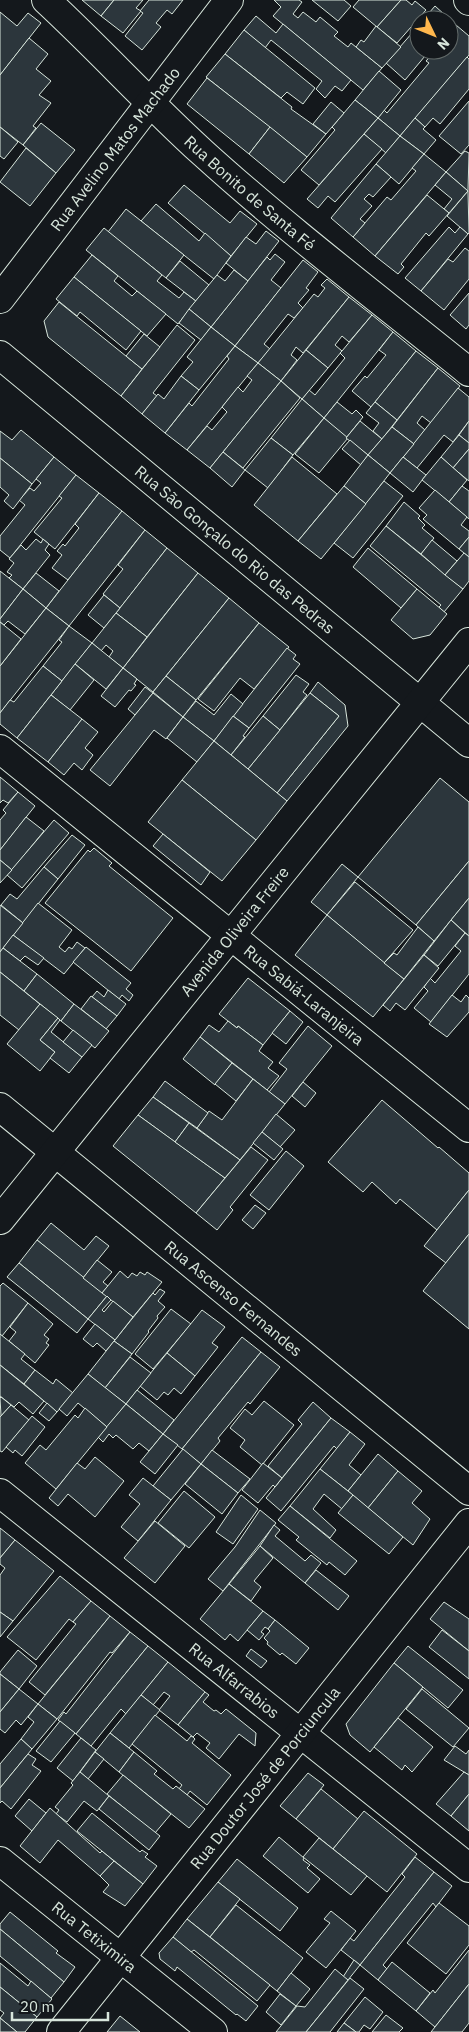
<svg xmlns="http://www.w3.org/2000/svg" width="469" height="2032" viewBox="0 0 469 2032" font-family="'IBM Plex Sans',sans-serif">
<rect width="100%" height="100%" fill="#14181c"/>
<g fill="#2c363c" stroke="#d8e6dc">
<polygon points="82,0 114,0 101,16"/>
<polygon points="114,0 143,0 136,8 141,11 123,33 101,16"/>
<polygon points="149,0 183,0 172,14 167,10 156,23 161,27 142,50 125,36 143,13 140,11"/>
<polygon points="274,0 299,0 302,2 293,14 298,18 303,12 316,22 320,17 338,32 334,36 348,47 351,43 382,68 363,90 273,16 281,7"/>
<polygon points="312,0 344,0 351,6 338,21"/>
<polygon points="359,0 401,0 377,27 353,7"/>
<polygon points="401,0 406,0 412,5 415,1 426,10 397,43 377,27"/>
<polygon points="435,6 456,25 449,34 449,20 423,20"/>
<polygon points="0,12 17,26 28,13 41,23 0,75"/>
<polygon points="256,16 276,33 283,24 351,80 342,91 335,86 325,98 316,89 322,81 271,40 265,48 244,30"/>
<polygon points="419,25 419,50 430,50 405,80 386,63"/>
<polygon points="456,25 469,36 469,55 400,136 378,118 384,110 387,113 429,63 426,61 436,50 449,50 449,34"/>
<polygon points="376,26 401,47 382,68 356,47 361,40 364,42"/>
<polygon points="244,30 315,88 303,104 287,92 281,98 225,54"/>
<polygon points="29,38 48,54 36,69 51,81 39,95 51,103 33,126 36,128 23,145 0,127 0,75"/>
<polygon points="225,54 292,107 291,109 326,134 307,157 206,77"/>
<polygon points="467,57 469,59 469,89 440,124 433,118 425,127 415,118"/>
<polygon points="379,71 401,90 378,118 355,100"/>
<polygon points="207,78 270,127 249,154 187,104"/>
<polygon points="355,100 378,118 319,185 301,170 335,130 332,127"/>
<polygon points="469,101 469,145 461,154 439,136"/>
<polygon points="331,102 344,113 326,134 313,124"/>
<polygon points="378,118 400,136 386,153 364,134"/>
<polygon points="415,118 425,127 423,129 436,140 424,154 400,136"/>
<polygon points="41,123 75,150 56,173 23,145"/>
<polygon points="0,127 18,142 4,159 0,156"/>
<polygon points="270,127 307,157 284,183 249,154"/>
<polygon points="364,134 382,149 335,202 328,196 318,208 307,199"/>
<polygon points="400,136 424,154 399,184 376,164"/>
<polygon points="26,148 56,173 30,206 0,182"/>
<polygon points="465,151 469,153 468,191 446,172"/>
<polygon points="424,154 446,172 375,256 353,237 387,197 391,200 416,171 412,168"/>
<polygon points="376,164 391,177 373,197 369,194 364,199 372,206 360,219 365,223 353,237 331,218"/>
<polygon points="446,172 468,191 449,213 444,209 452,199 435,185"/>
<polygon points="184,185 230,223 240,211 257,224 231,256 168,203"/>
<polygon points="468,191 469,233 468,234 447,216"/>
<polygon points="427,195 449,213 429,236 426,233 401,264 404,267 398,274 375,256"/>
<polygon points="156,204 199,241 205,233 231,256 214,279 141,221"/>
<polygon points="126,209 184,255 166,278 108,232"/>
<polygon points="449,227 455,233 460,227 468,234 421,291 405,278"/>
<polygon points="104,228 162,275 157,281 179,298 184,292 196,301 178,324 86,250"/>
<polygon points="266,231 279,241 248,281 226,263 246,237 256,244"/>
<polygon points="465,248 469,251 469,279 444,310 421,291 448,259 453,262"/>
<polygon points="275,254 285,262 271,280 281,288 235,346 211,327 267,257 270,260"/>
<polygon points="92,255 118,276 114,281 132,296 137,291 166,314 147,336 74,277"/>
<polygon points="303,260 318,272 306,288 309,290 298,303 303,308 294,318 288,314 264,344 270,349 258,363 235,346"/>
<polygon points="180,261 209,285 196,301 166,278"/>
<polygon points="234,270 248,281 211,327 189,309 217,275 225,281"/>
<polygon points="74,277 141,331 126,350 80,312 77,316 56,299"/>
<polygon points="327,279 349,297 303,353 296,347 291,355 297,360 281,381 258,363 314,294 318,297 325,288 321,285"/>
<polygon points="469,293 469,325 466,329 450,315"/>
<polygon points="349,297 372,315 349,342 342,336 335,345 342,351 328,368 306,350"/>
<polygon points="59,302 142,369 121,396 48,337 44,321"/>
<polygon points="189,309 211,327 201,340 179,323"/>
<polygon points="372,315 393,332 324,418 302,399 309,390 315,395 345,358 340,353 342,351"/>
<polygon points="177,325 195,340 153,393 157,396 142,414 121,396"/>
<polygon points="211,327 235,346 199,390 181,376 193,362 187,357"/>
<polygon points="393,332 416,351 371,407 352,391 365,376 367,378 386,355 379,350"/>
<polygon points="144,334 160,347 142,369 126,356"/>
<polygon points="235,346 258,363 187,450 165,433 189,403 192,406 229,359 227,356"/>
<polygon points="306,350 328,368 302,399 281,381"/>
<polygon points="416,351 438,368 397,420 375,402"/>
<polygon points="258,363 281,381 210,468 187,450 207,426 212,430 227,412 222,407 238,387 243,392 252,380 247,376"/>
<polygon points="438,368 460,386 431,423 422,416 417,423 425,430 414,444 392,427"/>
<polygon points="181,376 199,390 165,433 142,414 158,394 164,399"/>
<polygon points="281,381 300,398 243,468 223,452"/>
<polygon points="458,388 469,397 469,421 453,442 444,435 417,468 403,457"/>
<polygon points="302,399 324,418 293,455 271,438"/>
<polygon points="337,402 352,414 356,410 363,417 346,438 324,418"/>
<polygon points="375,402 397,420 382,439 373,431 379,423 366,413"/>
<polygon points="324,418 348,438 319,473 295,454"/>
<polygon points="360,421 382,439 368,455 346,438"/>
<polygon points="469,421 469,443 459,435"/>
<polygon points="392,427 414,444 390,473 368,455"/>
<polygon points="21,430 54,457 32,484 0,458 0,431 12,440"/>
<polygon points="459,435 469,443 469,449 453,468 441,457"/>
<polygon points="271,438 293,455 268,488 245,470"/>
<polygon points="350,440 368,455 361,465 342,449"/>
<polygon points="469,449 469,481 453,468"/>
<polygon points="223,452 245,470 232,487 210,468"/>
<polygon points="368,455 390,473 366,504 344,486"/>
<polygon points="54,457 76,475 10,558 0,550 0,536 25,505 19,500 30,488 34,491 41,483 36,479"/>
<polygon points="292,457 337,494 298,541 254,505"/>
<polygon points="403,457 426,475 413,492 390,473"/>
<polygon points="441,457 467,480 449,502 422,480"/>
<polygon points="0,458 32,484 13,509 4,501 9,495 0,487"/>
<polygon points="76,475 99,493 55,549 34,532 62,498 59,496"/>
<polygon points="384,481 403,496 353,558 334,543"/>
<polygon points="344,486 366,504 321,559 298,541"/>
<polygon points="462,486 469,491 469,519 449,502"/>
<polygon points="435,490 467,517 461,525 469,531 469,537 459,549 423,519 427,515 419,508"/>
<polygon points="99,493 122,511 68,580 52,568 62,555 57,551 63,544 65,546 79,528 75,524"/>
<polygon points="404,502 420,516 418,518 425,525 422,528 434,538 421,554 386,526"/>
<polygon points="122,511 145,530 69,626 46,608"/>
<polygon points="386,526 463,589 444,612 439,607 441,605 370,546"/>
<polygon points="145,530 167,548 120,608 103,594 123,569 118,565"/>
<polygon points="469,537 469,557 459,549"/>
<polygon points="36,539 41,543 43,539 49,544 45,550 50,555 23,589 9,578 12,575 7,572 14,563 9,559 21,545 26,550"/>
<polygon points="432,540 457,561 445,575 421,554"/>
<polygon points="167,548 198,573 147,637 116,613"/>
<polygon points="368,548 417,589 401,608 353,567"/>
<polygon points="464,553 469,557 469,581 463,589 445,575"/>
<polygon points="0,571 23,589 0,619"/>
<polygon points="36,573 59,591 46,608 23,589"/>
<polygon points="198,573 229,598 153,692 123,668"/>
<polygon points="23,589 46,608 25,634 8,621 4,625 0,622 0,619"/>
<polygon points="417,589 447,614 430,635 413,639 391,620"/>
<polygon points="104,595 120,608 104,628 88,615"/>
<polygon points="229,598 259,623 196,700 166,676"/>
<polygon points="46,608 69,626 0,713 0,666"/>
<polygon points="116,613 147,637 123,668 109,657 113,651 106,645 101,651 92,643"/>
<polygon points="0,622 21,639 0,666"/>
<polygon points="259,623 289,647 254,689 240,678 214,711 198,699"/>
<polygon points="69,626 92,643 62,681 43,666 62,642 59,640"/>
<polygon points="92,643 123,668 106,689 75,664"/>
<polygon points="287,648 296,655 293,659 300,664 249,728 233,716"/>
<polygon points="75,664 94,680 70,710 51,695"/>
<polygon points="43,666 62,681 17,738 0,724 0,713 10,700 14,702"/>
<polygon points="123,668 137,679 134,684 136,685 131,691 129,690 115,707 101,696"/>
<polygon points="296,675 309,684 303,692 307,695 280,730 263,716"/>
<polygon points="166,676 196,700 183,717 153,692"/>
<polygon points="318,682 345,705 348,726 287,801 277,793 339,716 310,693"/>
<polygon points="145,687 153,693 135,715 128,709"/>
<polygon points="153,693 183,717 166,739 154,730 110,786 90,770"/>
<polygon points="310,693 339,716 277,793 248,769"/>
<polygon points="231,694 243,704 214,741 183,717 196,701 214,715"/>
<polygon points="51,695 82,719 48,762 17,738"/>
<polygon points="233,716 249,728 243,736 245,737 231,755 214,741"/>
<polygon points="263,716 280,730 248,769 231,755"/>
<polygon points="183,717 214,741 197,762 167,738"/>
<polygon points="82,719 98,732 85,748 93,755 82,770 74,763 64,775 48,762"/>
<polygon points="214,741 287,801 256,840 182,780"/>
<polygon points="0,777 18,792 8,803 3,800 0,803"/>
<polygon points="440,778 469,802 469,861 416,925 358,877"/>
<polygon points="182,780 256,840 222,881 148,822"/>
<polygon points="18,792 35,806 0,850 0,820 6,813 3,810"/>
<polygon points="26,817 44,831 12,870 0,860 0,850"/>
<polygon points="54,820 69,833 22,888 7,875"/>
<polygon points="163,834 210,872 201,885 153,846"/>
<polygon points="72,835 85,845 58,879 44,867"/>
<polygon points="94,848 112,863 109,866 173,918 131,971 45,903 88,850 90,852"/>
<polygon points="0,860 12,870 0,883"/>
<polygon points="469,861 469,898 434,941 416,925"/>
<polygon points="342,864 358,877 327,915 311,902"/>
<polygon points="44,867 58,879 23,923 1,905 10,894 17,899"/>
<polygon points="355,882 413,930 384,963 327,915"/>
<polygon points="469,898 469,936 451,920"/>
<polygon points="38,903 72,930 59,947 65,952 69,947 72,949 77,942 85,948 64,974 13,935"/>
<polygon points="0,905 23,923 0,952"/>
<polygon points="327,915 404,979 373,1017 295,955"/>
<polygon points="451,920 465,933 438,966 424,955"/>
<polygon points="418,927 434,941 404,979 384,963 394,953 397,955"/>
<polygon points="465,933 469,936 469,974 431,1022 414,1008 428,991 424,987 430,978 435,983 461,951 455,946"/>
<polygon points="13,935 44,958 38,965 25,956 20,961 3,948"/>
<polygon points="86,947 131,983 126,989 133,995 129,1001 122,995 119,999 73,962"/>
<polygon points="3,948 37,974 24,991 0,972 0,952"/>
<polygon points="424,955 439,968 405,1010 396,1003 390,1011 383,1005"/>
<polygon points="0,972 40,1004 19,1030 0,1015"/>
<polygon points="37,974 74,1004 61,1021 24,991"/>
<polygon points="248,978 290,1011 263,1045 238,1026 237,1028 219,1014"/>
<polygon points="108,990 126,1004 117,1016 92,997 97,991 104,997"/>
<polygon points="452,995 461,1002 466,995 469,998 469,1012 447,1037 429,1024"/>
<polygon points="91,996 117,1016 106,1029 81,1009"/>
<polygon points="40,1004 58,1018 40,1040 55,1052 40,1071 7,1044"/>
<polygon points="74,1004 109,1031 95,1048 61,1021"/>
<polygon points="290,1011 303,1022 286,1044 272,1033"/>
<polygon points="58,1018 60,1020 51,1032 82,1057 69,1073 50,1058 55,1052 40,1040"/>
<polygon points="228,1021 237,1028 238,1026 263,1045 259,1051 273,1062 268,1068 279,1076 267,1090 200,1037 209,1025 219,1032"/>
<polygon points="308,1026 332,1046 285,1104 269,1092 287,1069 279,1063"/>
<polygon points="73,1030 92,1045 82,1057 63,1042"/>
<polygon points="200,1037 232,1063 215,1085 183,1059"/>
<polygon points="232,1063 253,1079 236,1101 215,1084"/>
<polygon points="253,1079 285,1104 240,1160 197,1128 209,1111 222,1120"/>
<polygon points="165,1081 208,1113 197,1128 153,1097"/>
<polygon points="303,1082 316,1093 305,1107 292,1096"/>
<polygon points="153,1097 189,1123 175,1142 138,1115"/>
<polygon points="382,1100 438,1148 439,1147 469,1173 469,1190 437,1230 400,1199 396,1204 372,1182 363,1192 328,1162"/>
<polygon points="276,1114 295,1130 280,1147 262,1132"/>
<polygon points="138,1115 225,1178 196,1213 113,1146"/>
<polygon points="189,1123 240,1160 225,1178 175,1142"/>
<polygon points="262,1132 283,1149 274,1160 253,1143"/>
<polygon points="251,1147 268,1160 230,1207 233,1210 217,1230 196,1213"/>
<polygon points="286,1151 304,1166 269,1210 250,1195"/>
<polygon points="469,1190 469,1234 446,1263 424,1246"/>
<polygon points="255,1205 266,1213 253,1229 242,1220"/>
<polygon points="51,1223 84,1250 96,1236 109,1246 83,1278 37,1240"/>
<polygon points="469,1234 469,1329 423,1291"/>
<polygon points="37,1240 107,1296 88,1319 19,1263"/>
<polygon points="97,1260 112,1272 103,1282 108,1286 102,1293 83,1278"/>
<polygon points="19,1263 88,1319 77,1333 7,1277"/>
<polygon points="120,1271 128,1278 132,1273 137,1276 140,1272 145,1275 147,1272 162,1282 133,1317 102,1293"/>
<polygon points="3,1283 28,1303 2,1336 0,1334 0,1286"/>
<polygon points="160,1289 165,1292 158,1301 165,1307 157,1316 158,1318 148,1331 149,1332 132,1354 114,1341 153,1293 155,1295"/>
<polygon points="107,1296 111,1300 102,1310 104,1312 113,1301 133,1317 115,1340 88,1319"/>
<polygon points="28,1303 53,1324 44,1335 49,1339 46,1343 49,1345 35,1363 9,1341 16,1332 10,1327"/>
<polygon points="171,1309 191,1324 153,1369 135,1354"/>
<polygon points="202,1310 225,1327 212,1343 218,1347 195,1376 167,1353"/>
<polygon points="95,1324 115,1340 106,1351 97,1343 93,1347 83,1339"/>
<polygon points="0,1334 25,1354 21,1359 35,1370 24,1384 0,1365"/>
<polygon points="242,1337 261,1352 182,1449 163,1434"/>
<polygon points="114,1341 132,1354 105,1388 88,1374"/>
<polygon points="261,1352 280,1367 250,1404 248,1402 218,1438 220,1441 201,1464 182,1449"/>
<polygon points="167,1353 195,1376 181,1394 174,1388 168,1395 164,1392 157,1400 140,1386"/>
<polygon points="130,1357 151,1373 126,1404 105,1388"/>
<polygon points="0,1365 44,1401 33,1414 19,1402 14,1407 0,1396"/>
<polygon points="35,1370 53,1384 56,1379 73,1393 57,1412 24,1384"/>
<polygon points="88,1374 126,1404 107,1427 78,1403 67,1416 59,1409"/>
<polygon points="137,1390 174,1420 163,1434 126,1404"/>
<polygon points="1,1397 11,1405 1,1416 0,1398"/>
<polygon points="264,1401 294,1425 262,1465 240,1447 245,1440 230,1428 245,1409 252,1415"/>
<polygon points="313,1402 331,1418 282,1478 268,1466 302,1424 298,1420"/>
<polygon points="47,1403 57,1412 49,1421 39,1413"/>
<polygon points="126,1404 163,1434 149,1451 139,1443 133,1449 116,1435 113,1438 109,1434 103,1442 98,1437"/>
<polygon points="11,1405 29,1420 2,1452 0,1451 0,1417"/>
<polygon points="85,1408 107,1427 56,1489 25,1463 40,1445 46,1450 75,1415 78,1418"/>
<polygon points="32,1416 45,1427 22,1456 15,1450 13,1453 6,1447"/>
<polygon points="331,1418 350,1432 337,1449 334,1446 281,1511 266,1498"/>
<polygon points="350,1432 365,1444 349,1465 361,1475 348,1491 320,1469"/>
<polygon points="163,1434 178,1445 155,1474 140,1462"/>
<polygon points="183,1449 201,1464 171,1500 153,1486"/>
<polygon points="212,1450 250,1479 238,1493 201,1464"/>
<polygon points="378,1454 398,1471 368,1508 348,1491"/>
<polygon points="95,1457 124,1481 95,1517 68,1494 58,1506 49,1498 77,1463 85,1469"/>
<polygon points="263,1463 282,1478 275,1487 273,1485 258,1503 242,1490"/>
<polygon points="201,1464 238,1493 222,1514 185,1484"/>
<polygon points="320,1469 353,1495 342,1509 324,1494 313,1509 336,1530 330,1538 290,1506"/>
<polygon points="398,1471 422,1491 412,1503 430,1519 413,1545 368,1508"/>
<polygon points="143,1478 171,1500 138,1541 121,1527 140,1504 129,1495"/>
<polygon points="184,1491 215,1517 189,1548 158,1523"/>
<polygon points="241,1495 258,1509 233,1544 216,1532"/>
<polygon points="353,1495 403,1537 389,1554 338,1513"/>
<polygon points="290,1506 357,1561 345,1575 329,1562 327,1565 296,1540 299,1537 278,1520"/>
<polygon points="260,1510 276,1523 223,1591 208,1579 235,1547"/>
<polygon points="155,1521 185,1546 155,1583 124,1558"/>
<polygon points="274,1525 280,1530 275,1536 305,1561 311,1555 321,1563 305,1583 260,1546"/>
<polygon points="0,1528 15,1540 0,1558"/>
<polygon points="15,1540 54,1571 13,1621 0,1612 0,1575 5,1568 0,1564 0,1558"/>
<polygon points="260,1546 273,1558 254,1581 261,1587 251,1601 229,1584"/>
<polygon points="316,1570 349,1596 338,1610 305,1583"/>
<polygon points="60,1576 91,1601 73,1622 69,1619 36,1660 7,1637"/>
<polygon points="229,1584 263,1611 238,1641 230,1634 225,1640 200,1619"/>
<polygon points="91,1601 110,1616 45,1695 29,1682 76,1624 73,1622"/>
<polygon points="444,1602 469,1619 469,1651 430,1619"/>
<polygon points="263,1611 275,1620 268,1629 265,1627 261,1632 264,1634 259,1640 247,1630"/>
<polygon points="0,1612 13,1621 0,1637"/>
<polygon points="110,1616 130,1632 112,1653 110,1652 57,1719 38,1704"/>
<polygon points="275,1620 309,1648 296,1664 282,1653 280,1655 267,1644 268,1642 264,1638 270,1631 268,1629"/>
<polygon points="442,1630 469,1651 469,1679 429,1647"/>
<polygon points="130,1632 148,1646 76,1734 58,1720 64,1712 66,1714"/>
<polygon points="148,1646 168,1662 126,1714 121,1709 91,1746 76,1734"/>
<polygon points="408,1646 463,1690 448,1708 394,1663"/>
<polygon points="251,1649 267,1661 261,1668 246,1656"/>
<polygon points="18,1650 37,1666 19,1689 0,1674 0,1672"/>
<polygon points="168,1662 205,1692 178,1725 159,1710 170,1696 164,1692 153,1705 141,1695"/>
<polygon points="394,1663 423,1687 370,1752 350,1735 346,1724"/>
<polygon points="0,1674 19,1689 0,1712"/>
<polygon points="19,1689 38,1704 21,1725 16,1720 5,1733 0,1729 0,1712"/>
<polygon points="422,1689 469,1728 453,1747 406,1709"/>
<polygon points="205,1692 209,1695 203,1702 214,1711 216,1710 221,1714 226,1709 256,1733 255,1746 239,1734 219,1759 206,1748 210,1743 197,1733 193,1737 178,1725"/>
<polygon points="141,1695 160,1710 129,1748 110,1733"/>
<polygon points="38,1704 57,1719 32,1749 21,1739 34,1722 28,1717"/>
<polygon points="155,1715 187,1741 191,1736 193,1737 195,1739 192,1743 231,1775 207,1805 190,1791 187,1795 179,1789 182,1785 132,1744"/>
<polygon points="398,1718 433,1747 412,1772 405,1765 402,1770 374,1747"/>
<polygon points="60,1721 75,1733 51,1762 36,1751"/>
<polygon points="110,1733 134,1752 119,1772 95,1752"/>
<polygon points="81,1738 96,1750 73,1781 57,1768"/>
<polygon points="21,1739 32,1749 0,1788 0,1764"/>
<polygon points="455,1746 466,1754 469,1750 469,1775 444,1760"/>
<polygon points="95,1752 104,1759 88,1779 80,1772"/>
<polygon points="134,1752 157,1771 154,1774 173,1789 176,1786 205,1809 189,1828 119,1772"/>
<polygon points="28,1754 36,1759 32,1765 41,1771 11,1809 2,1801 0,1803 0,1788"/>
<polygon points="80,1772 109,1796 97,1811 84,1801 67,1822 56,1814 59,1810 55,1807 73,1785 71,1783"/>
<polygon points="464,1772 469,1775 469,1794 451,1816 436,1804"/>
<polygon points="308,1773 324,1785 296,1819 280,1806"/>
<polygon points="123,1775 171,1814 155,1833 107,1794"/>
<polygon points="321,1789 358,1819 333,1849 296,1819"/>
<polygon points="469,1794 469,1831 451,1816"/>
<polygon points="109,1796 160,1836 149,1850 99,1809"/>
<polygon points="29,1799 46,1813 32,1831 15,1816"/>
<polygon points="50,1808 100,1853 102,1851 114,1861 100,1876 58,1840 40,1863 20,1846"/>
<polygon points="364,1811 417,1854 387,1892 333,1849"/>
<polygon points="92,1813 140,1852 142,1850 148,1854 145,1857 157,1866 143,1884 77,1831"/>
<polygon points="279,1837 304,1858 303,1860 310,1865 307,1868 320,1879 308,1893 263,1856"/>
<polygon points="319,1838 367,1876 351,1895 303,1857"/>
<polygon points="415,1857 434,1872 360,1965 341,1950 350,1938 354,1941 405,1877 402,1874"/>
<polygon points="237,1859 298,1908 280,1931 218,1882"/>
<polygon points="114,1861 143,1884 125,1906 103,1892 109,1885 100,1876"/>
<polygon points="434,1872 452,1886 436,1907 433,1903 383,1965 387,1969 378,1980 360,1965"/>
<polygon points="218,1882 240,1899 210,1937 187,1919"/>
<polygon points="439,1903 469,1926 469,1945 446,1974 407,1943"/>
<polygon points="236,1905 303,1958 277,1991 210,1937"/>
<polygon points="331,1911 356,1931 326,1968 306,1952 330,1923 324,1919"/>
<polygon points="10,1912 58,1951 56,1953 75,1967 64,1982 0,1929 0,1924"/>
<polygon points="187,1919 270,1985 257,2001 194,1950 191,1952 173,1937"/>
<polygon points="0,1929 64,1982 51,1998 0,1956"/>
<polygon points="173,1937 258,2006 246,2021 237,2014 236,2015 177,1967 175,1971 160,1959 159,1953"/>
<polygon points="469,1950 469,1984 435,2027 416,2011 433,1990 435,1993"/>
<polygon points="354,1960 360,1965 348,1980 343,1977"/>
<polygon points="392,1962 430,1993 416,2011 378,1980"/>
<polygon points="0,1963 28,1986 31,1981 52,1999 37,2017 0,1987"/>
<polygon points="335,1969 348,1980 306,2032 276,2032 297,2006 305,2007"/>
<polygon points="291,1973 310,1989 296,2006 277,1991"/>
<polygon points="350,1978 364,1989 330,2032 306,2032"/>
<polygon points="469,1984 469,2023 462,2032 431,2032"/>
<polygon points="0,1987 37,2017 25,2032 17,2032 0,2018 4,2013 0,2010"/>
<polygon points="280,1994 296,2006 281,2025 266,2012"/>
<polygon points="365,1997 383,2012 370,2029 364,2025 359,2032 356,2032 344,2023"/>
<polygon points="386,2015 403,2028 399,2032 372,2032"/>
<polygon points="120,2016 140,2032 107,2032"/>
<polygon points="0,2018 17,2032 0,2032"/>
<polygon points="344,2023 356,2032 337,2032"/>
</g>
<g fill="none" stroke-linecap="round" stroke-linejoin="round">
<g stroke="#d8e6dc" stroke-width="30">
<g id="minor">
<path id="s1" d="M46,0C100,50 149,104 203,153C288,230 380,300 469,372"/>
<polyline points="468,0 469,1"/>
<path id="s2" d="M0,299L229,0"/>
<path id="s3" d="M0,355L469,743"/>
<path id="s4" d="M0,749L469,1128"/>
<path id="s5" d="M0,1107L469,1491"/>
<path id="s6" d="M0,1220L469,642"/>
<path id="s7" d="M0,1493L469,1868"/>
<path id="s8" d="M0,1861L213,2032"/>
<path id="s9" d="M61,2032L469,1523"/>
</g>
</g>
<use href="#minor" stroke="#14181c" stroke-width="28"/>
</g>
<g text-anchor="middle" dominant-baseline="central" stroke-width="4" stroke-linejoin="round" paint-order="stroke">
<g font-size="16" fill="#d8e6dc" stroke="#14181c">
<text stroke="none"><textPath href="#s2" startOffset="189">Rua Avelino Matos Machado</textPath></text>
<text stroke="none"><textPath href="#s1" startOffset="281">Rua Bonito de Santa Fé</textPath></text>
<text stroke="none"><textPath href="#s3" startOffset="305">Rua São Gonçalo do Rio das Pedras</textPath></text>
<text stroke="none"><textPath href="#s6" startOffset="372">Avenida Oliveira Freire</textPath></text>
<text stroke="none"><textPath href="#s4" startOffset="391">Rua Sabiá-Laranjeira</textPath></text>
<text stroke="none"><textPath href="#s5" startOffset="302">Rua Ascenso Fernandes</textPath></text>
<text stroke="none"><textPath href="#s7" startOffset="300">Rua Alfarrabios</textPath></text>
<text stroke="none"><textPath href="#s9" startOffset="326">Rua Doutor José de Porciuncula</textPath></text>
<text stroke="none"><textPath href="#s8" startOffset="121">Rua Tetiximira</textPath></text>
</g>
</g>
<g transform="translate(434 35) rotate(133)"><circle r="24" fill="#14181c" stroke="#626a69"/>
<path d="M0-4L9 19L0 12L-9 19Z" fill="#ffb74d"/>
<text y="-8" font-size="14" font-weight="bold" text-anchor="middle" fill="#d8e6dc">N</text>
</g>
<path d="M12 2012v8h96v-8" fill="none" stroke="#d8e6dc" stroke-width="2.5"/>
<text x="20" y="2012" font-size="15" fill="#d8e6dc" stroke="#14181c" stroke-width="4" paint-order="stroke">20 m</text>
</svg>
